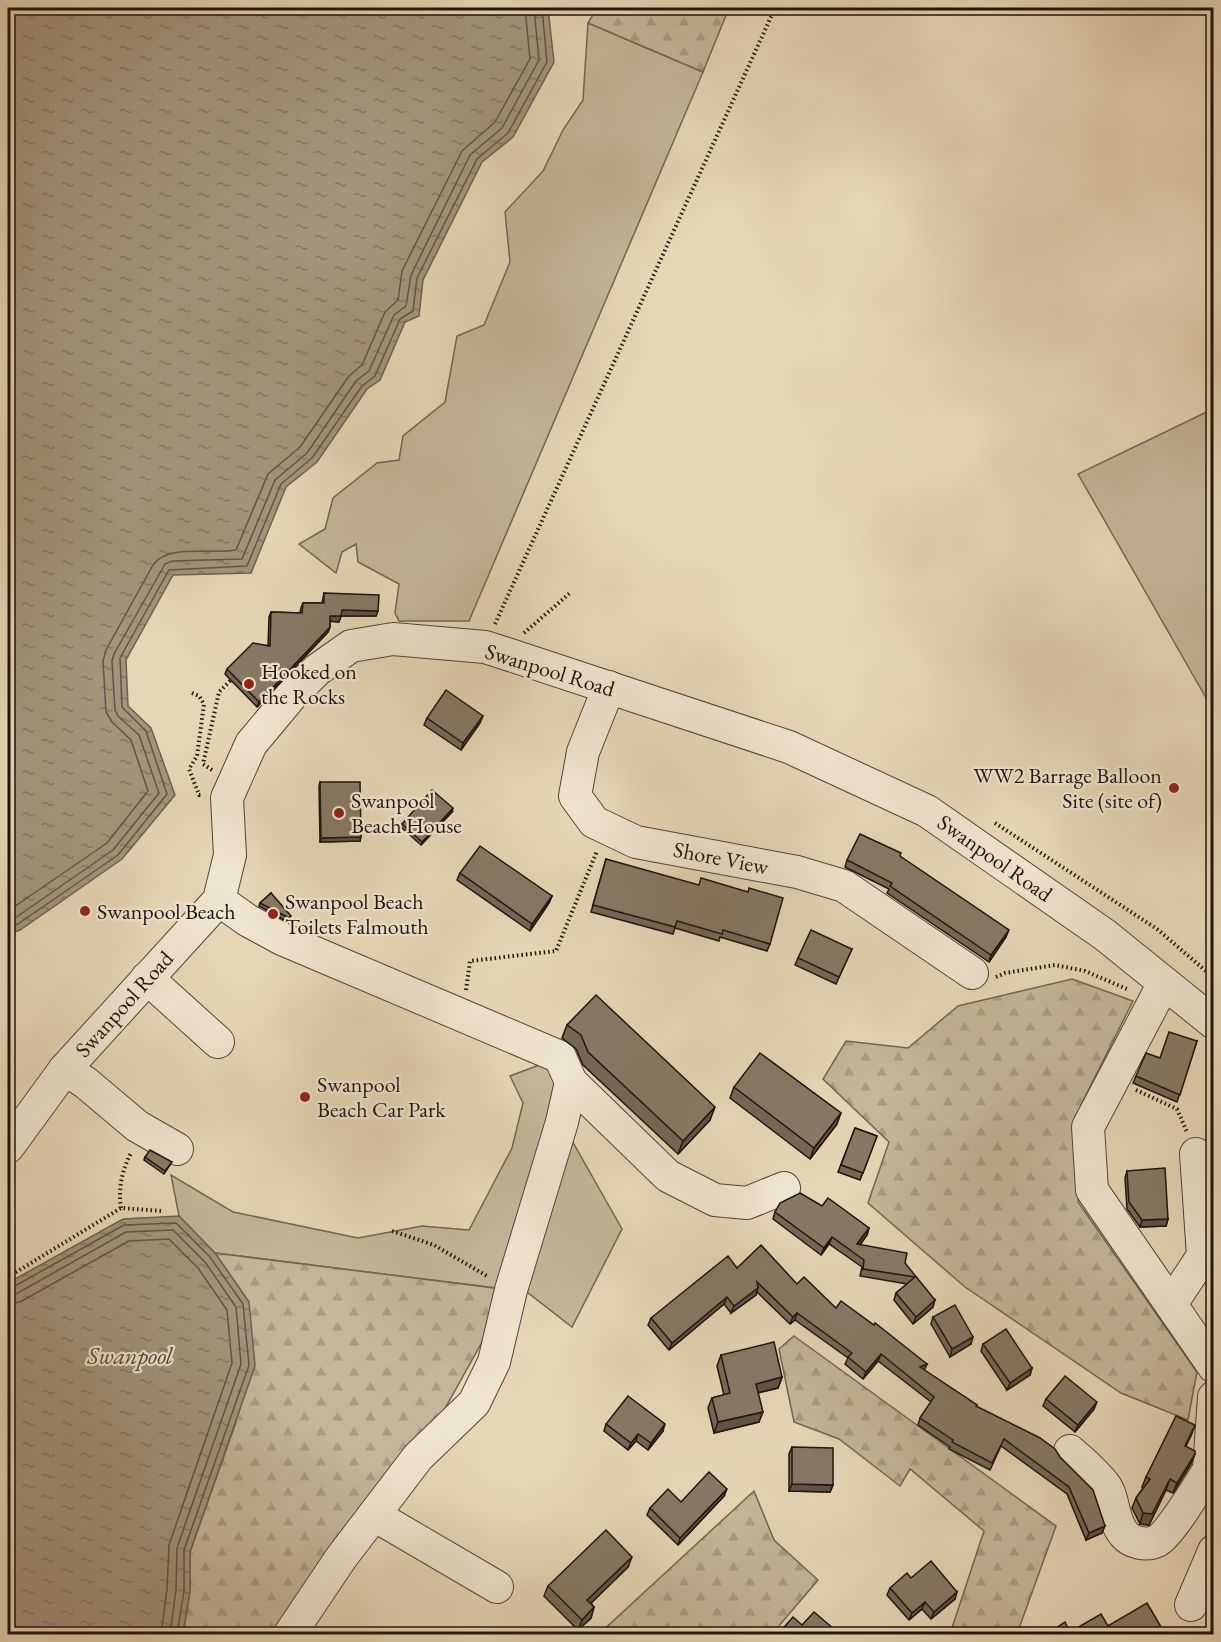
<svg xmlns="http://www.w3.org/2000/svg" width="1221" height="1642" viewBox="0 0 1221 1642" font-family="'EB Garamond',serif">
<defs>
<pattern id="forest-firs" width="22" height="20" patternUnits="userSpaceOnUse" patternTransform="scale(1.5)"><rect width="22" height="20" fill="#c5b599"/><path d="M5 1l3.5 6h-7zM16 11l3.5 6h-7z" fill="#a99b83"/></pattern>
<pattern id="water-ripples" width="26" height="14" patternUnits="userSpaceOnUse" patternTransform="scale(1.5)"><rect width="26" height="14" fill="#a3947c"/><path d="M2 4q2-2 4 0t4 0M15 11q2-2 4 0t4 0" fill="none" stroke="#847864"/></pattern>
</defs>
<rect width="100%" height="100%" fill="#e7d6b5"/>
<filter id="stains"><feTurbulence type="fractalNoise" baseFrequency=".00333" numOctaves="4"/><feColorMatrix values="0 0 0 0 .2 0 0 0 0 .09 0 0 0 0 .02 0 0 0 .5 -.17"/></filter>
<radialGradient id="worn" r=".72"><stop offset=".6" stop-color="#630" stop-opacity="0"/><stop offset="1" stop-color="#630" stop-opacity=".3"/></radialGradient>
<g fill="#c5b599" stroke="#726454" stroke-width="1.5">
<polygon points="588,23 703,72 469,621 399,621 395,613 399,584 358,562 356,544 342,552 336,573 299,544 325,529 333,498 377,463 399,460 403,436 445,402 457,336 484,325 510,262 505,212 543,171 563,130 583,100"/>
<polygon points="1213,409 1213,710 1078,474"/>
<polygon points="560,1057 562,1123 622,1229 572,1327 514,1282 511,1290 215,1253 179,1216 171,1175 233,1212 358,1238 422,1226 469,1230 512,1148 523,1103 510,1076"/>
</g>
<g fill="url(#forest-firs)" stroke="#726454" stroke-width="1.5">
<polygon points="597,8 729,8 703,72 588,23"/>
<polygon points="1072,979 1133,1001 1083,1101 1078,1202 1197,1372 1188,1420 1121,1393 965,1287 868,1203 889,1142 823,1079 846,1041 908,1048 958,1006"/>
<polygon points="215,1253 511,1290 418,1457 290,1634 183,1634 190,1591 190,1552 236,1422 249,1302"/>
<polygon points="794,1336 1056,1526 1017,1634 950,1634 984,1531 910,1469 900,1486 839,1439 794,1422 779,1349"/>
<polygon points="754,1491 774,1540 818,1580 772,1634 599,1634"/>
</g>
<g fill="url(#water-ripples)" stroke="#6e6050" stroke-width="1.5">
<polygon points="8,8 548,8 554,62 513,137 482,162 423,280 419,316 405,322 380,380 367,389 317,462 286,487 251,573 173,575 126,660 128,706 151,728 175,795 122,859 20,930 8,934"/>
<polygon points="179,1216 215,1253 249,1302 255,1366 190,1552 190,1591 183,1634 8,1634 8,1283 123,1219"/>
</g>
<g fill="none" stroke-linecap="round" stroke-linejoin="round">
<g stroke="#615445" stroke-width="1.5">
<path d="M8,911L107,843L148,791L131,740L112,722L106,712L103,661L106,650L153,565C168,543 212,555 236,550L268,474L300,447L349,376L362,365L385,312L398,300L402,271L462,151L495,122L530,59L525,8"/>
<polyline points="8,920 15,918 113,850 159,793 139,735 118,716 115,710 112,661 114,654 165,564 173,561 242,559 275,480 307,453 356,381 369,371 394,315 406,306 411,275 470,155 502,128 539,60 534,8"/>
<polyline points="8,928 18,924 118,855 167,794 146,731 122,707 120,658 169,570 247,566 281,484 312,458 362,386 375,376 400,319 413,311 417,278 477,159 508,133 547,62 542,8"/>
<polyline points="8,1288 13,1287 124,1225 176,1223 210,1257 243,1304 249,1365 184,1550 184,1591 177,1634"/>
<polyline points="8,1295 16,1294 126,1232 173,1230 205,1262 236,1307 241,1364 177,1548 176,1590 170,1634"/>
<polyline points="8,1304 20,1302 129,1241 169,1239 198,1268 227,1310 232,1363 169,1545 167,1589 161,1634"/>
</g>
<g stroke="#514438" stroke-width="34">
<g id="minor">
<polyline points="609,687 583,752 575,796 594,822 636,842 797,872 844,886 972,973"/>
<polyline points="219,900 247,920 282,939 560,1057 571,1082 562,1122 511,1290 494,1362 474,1403 418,1457 341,1558 290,1634"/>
<polyline points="147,978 218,1042"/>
<polyline points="1164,983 1088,1127 1092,1190 1214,1367"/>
<polyline points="65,1069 86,1083 137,1126 177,1149"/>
<polyline points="571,1082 668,1176 715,1200 747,1203 784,1188"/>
<polyline points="8,1147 65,1069 219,900 230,855 227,798 251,744 291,696 317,670 351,646 393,639 485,647 507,654 789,747 927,811 1105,935 1214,1023"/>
<polyline points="1171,1304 1203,1256 1196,1154"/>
<polyline points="1214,1397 1209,1470 1214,1483"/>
<path d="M1070,1451C1082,1462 1096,1473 1106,1487C1115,1501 1112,1520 1124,1534C1131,1543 1147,1546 1157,1541C1171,1533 1199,1485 1209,1470"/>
<polyline points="374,1515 497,1587"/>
<polyline points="1191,1605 1214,1551"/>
</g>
</g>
<g stroke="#1f130e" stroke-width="4" stroke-dasharray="1.5 3" stroke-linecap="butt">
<polyline points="495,624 775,8"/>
<polyline points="524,633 570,593"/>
<polyline points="192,693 199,696 204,704 197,756 189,769 199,795 203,795"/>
<polyline points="212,770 203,764 219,692 231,680"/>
<polyline points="995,823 1157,929 1214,978"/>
<polyline points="996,977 1005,973 1055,965 1085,971 1127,989"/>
<polyline points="466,990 470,961 556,951 597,851"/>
<polyline points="1136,1090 1177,1109 1187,1132"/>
<path d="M121,1208C118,1189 122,1170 131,1153"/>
<polyline points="392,1231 434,1245 487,1276"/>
<polyline points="8,1277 121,1208 162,1211"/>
</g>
<use href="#minor" stroke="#efe4cf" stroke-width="32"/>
</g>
<g fill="#746757" stroke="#1f130e" stroke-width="1.5">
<polygon points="324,593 378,611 376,616 341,616 339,622 330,621 330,627 328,632 257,707 225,674 227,669 268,646 269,617 271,612 300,613 301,608 303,603 322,603"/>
<polygon points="427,718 480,723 461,750 424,725"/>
<polygon points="320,782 360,841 320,842 319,786"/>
<polygon points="452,812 421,845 401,827 402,824"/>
<polygon points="900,857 1006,937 989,962 887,893 889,889 845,867 847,860"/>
<polygon points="606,859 770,944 767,951 720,937 719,941 675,928 673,934 591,912"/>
<polygon points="460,873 552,896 549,903 530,931 457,880"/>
<polygon points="271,893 290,920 288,922 259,906 260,903"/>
<polygon points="852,949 836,984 795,965 798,958"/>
<polygon points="567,1025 710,1120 678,1154 583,1065 576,1049 562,1038"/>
<polygon points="1197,1041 1177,1102 1133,1083 1136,1076 1160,1058"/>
<polygon points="734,1087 837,1124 810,1159 730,1098"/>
<polygon points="855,1128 877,1136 860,1180 838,1172"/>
<polygon points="145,1157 170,1165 164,1174 144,1160"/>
<polygon points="1127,1171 1168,1219 1166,1226 1140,1227 1127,1209 1125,1178"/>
<polygon points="822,1206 869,1228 867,1235 860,1245 905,1263 933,1307 913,1324 894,1300 896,1293 907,1284 860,1276 862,1267 829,1244 821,1255 773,1219 775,1212"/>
<polygon points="737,1268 797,1284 927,1364 924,1370 977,1405 977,1407 1040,1438 1102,1533 1086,1540 1067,1494 1001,1446 990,1470 949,1449 950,1447 918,1425 920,1418 931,1402 878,1361 863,1379 845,1364 848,1358 795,1320 790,1324 757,1292 756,1295 731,1313 724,1304 669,1350 648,1325 651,1318"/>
<polygon points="933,1317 971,1344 950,1357 931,1324"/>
<polygon points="983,1344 1032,1368 1030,1375 1007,1390 981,1351"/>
<polygon points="721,1355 782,1377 778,1388 758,1393 759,1422 714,1433 708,1408 712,1398 724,1395 717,1366"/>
<polygon points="1046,1399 1094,1409 1075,1432 1043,1406"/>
<polygon points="606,1424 663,1431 648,1450 636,1441 628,1450 604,1431"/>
<polygon points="1195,1425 1186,1446 1195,1454 1191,1464 1173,1493 1166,1490 1149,1525 1140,1524 1132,1508 1136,1498 1143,1488 1142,1487 1146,1477"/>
<polygon points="792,1447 833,1485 830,1492 789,1491 789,1454"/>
<polygon points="724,1496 678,1545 647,1515 650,1508 681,1502"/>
<polygon points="628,1567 591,1603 594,1607 591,1618 578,1630 544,1596 548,1586"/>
<polygon points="911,1578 955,1599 931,1619 922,1609 909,1620 887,1595 890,1588"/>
</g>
<g fill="#5e5447" stroke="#1f130e" stroke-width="1.5">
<polygon points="342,610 378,611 376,616 340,616"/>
<polygon points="330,616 341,616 339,622 328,621"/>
<polygon points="330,627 328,632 257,707 259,702"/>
<polygon points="483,716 480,723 461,750 463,743"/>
<polygon points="453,808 452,812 421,845 422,842"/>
<polygon points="361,837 360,841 320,842 321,838"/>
<polygon points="552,896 549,903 530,931 532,924"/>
<polygon points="1009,930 1006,937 989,962 991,955"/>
<polygon points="715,1107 710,1120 678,1154 683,1141"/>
<polygon points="841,1113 837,1124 810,1159 814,1148"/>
<polygon points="1168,1219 1166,1226 1140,1227 1142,1220"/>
<polygon points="869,1228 867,1235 855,1251 857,1244"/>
<polygon points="832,1237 829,1244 821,1255 824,1248"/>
<polygon points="758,1288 756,1295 731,1313 734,1306"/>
<polygon points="727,1297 724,1304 669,1350 672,1343"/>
<polygon points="935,1300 933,1307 913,1324 916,1317"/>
<polygon points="797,1313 795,1320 790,1324 793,1317"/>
<polygon points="973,1337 971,1344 950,1357 952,1349"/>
<polygon points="881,1354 878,1361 863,1379 866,1372"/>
<polygon points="927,1364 924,1371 920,1367"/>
<polygon points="1032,1368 1030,1375 1007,1390 1010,1383"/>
<polygon points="782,1377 778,1388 752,1394 756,1384"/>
<polygon points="1097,1402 1094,1409 1075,1432 1078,1425"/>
<polygon points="763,1412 759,1422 714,1433 718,1422"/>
<polygon points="665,1424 663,1431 648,1450 651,1443"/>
<polygon points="1195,1425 1191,1436 1181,1456 1185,1446"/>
<polygon points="638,1434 636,1441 628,1450 631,1443"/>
<polygon points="1195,1454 1191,1464 1173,1493 1177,1483"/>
<polygon points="1170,1479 1166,1490 1149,1525 1140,1524 1143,1513"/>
<polygon points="792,1484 833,1485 830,1492 789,1491"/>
<polygon points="727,1489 724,1496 678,1545 680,1538"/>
<polygon points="1105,1526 1102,1533 1086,1540 1089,1533"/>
<polygon points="632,1557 628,1567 584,1610 587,1600"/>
<polygon points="957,1592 955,1599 931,1619 934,1612"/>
<polygon points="925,1602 922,1609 909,1620 912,1613"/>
<polygon points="594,1607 591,1618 578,1630 582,1620"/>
</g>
<g fill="#877865" stroke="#1f130e" stroke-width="1.5">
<polygon points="324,593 379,595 378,611 342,610 341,616 330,616 330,627 259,702 227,669 253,643 270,646 271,612 302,613 303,603 324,603"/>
<polygon points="446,690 483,716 463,743 427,718"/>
<polygon points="320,782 360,782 361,837 321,838"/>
<polygon points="432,790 453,808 422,842 402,824"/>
<polygon points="860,834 901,853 900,856 1009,930 991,955 890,886 892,883 847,860"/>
<polygon points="480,846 552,896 532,924 460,873"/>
<polygon points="606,859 699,885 701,878 748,892 749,888 783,898 770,944 723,930 722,934 677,921 675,927 593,905"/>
<polygon points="271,893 291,916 289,918 260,903"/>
<polygon points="811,930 852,949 839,977 798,958"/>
<polygon points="596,995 715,1107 683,1141 588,1052 581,1035 567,1025"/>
<polygon points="1169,1032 1197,1041 1180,1095 1136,1076 1146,1053 1160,1058"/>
<polygon points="760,1053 841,1113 814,1148 734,1087"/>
<polygon points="855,1128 877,1136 863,1173 841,1165"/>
<polygon points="150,1150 172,1162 165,1171 145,1157"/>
<polygon points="1165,1168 1168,1219 1142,1220 1129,1202 1127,1171"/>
<polygon points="800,1193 822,1206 828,1198 869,1228 857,1244 907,1253 905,1263 935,1300 916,1317 896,1293 915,1277 863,1269 864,1260 832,1237 824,1248 775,1212 780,1203"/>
<polygon points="761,1245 797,1284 804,1277 836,1308 841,1301 874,1325 875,1323 927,1364 920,1367 977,1405 976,1406 1040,1438 1055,1449 1060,1457 1093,1490 1105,1526 1089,1533 1069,1487 1004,1439 992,1463 952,1442 953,1440 920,1418 934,1397 881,1354 866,1372 848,1357 852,1353 797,1313 793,1317 757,1282 758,1288 734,1306 727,1297 672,1343 651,1318 728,1256 737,1268"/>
<polygon points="955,1305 973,1337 952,1349 933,1317"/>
<polygon points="1006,1329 1032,1368 1010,1383 983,1344"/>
<polygon points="774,1342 782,1377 756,1384 763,1412 718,1422 712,1398 730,1393 721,1355"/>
<polygon points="1065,1376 1097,1402 1078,1425 1046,1399"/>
<polygon points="628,1396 665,1424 651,1443 638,1434 631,1443 606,1424"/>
<polygon points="1176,1416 1195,1425 1185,1446 1195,1451 1195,1454 1177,1483 1170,1479 1152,1514 1143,1513 1136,1498 1150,1479 1146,1477"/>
<polygon points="792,1447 833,1448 833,1485 792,1484"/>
<polygon points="709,1472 727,1489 680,1538 650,1508 668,1489 681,1502"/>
<polygon points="606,1530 632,1557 587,1600 594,1607 582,1620 548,1586"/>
<polygon points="931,1561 957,1592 934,1612 925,1602 912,1613 890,1588 907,1573 911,1578"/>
<polygon points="1147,1603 1164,1632 1160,1635 1045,1635 1065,1622 1070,1632 1101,1614 1108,1626"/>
<polygon points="814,1612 841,1635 777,1635 793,1617 802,1625"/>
</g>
<g fill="#8f2418" stroke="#efe4cf" stroke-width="2">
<circle cx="249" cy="684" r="6"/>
<circle cx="1174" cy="788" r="6"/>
<circle cx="339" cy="813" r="6"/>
<circle cx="85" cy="911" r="6"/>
<circle cx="273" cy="914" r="6"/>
<circle cx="305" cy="1097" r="6"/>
</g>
<g text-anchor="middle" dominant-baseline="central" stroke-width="4.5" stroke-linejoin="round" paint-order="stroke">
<g font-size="22" fill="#1f130e" stroke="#efe4cf">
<text transform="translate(550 670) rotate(17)">Swanpool Road</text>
<text transform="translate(721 858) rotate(11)">Shore View</text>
<text transform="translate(995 858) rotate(35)">Swanpool Road</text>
<text transform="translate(124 1004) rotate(-48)">Swanpool Road</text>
</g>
<g font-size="22" fill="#1f130e" stroke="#efe4cf" text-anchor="start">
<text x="261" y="671">Hooked on<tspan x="261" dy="25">the Rocks</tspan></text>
<text x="1162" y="775" text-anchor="end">WW2 Barrage Balloon<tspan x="1162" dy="25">Site (site of)</tspan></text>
<text x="351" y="800">Swanpool<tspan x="351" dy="25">Beach House</tspan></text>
<text x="285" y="901">Swanpool Beach<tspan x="285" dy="25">Toilets Falmouth</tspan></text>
<text x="97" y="911">Swanpool Beach</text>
<text x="317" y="1084">Swanpool<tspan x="317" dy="25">Beach Car Park</tspan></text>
</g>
<g font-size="24" font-style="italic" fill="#54473a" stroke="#efe4cf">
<text x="130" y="1355">Swanpool</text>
</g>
</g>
<rect width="1221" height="1642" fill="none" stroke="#e7d6b5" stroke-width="30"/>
<rect x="9" y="9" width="1203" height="1624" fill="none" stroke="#1f130e" stroke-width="3"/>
<rect x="15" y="15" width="1191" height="1612" fill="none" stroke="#1f130e" stroke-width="1.5"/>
<rect width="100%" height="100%" filter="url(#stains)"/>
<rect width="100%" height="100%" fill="url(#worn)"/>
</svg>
